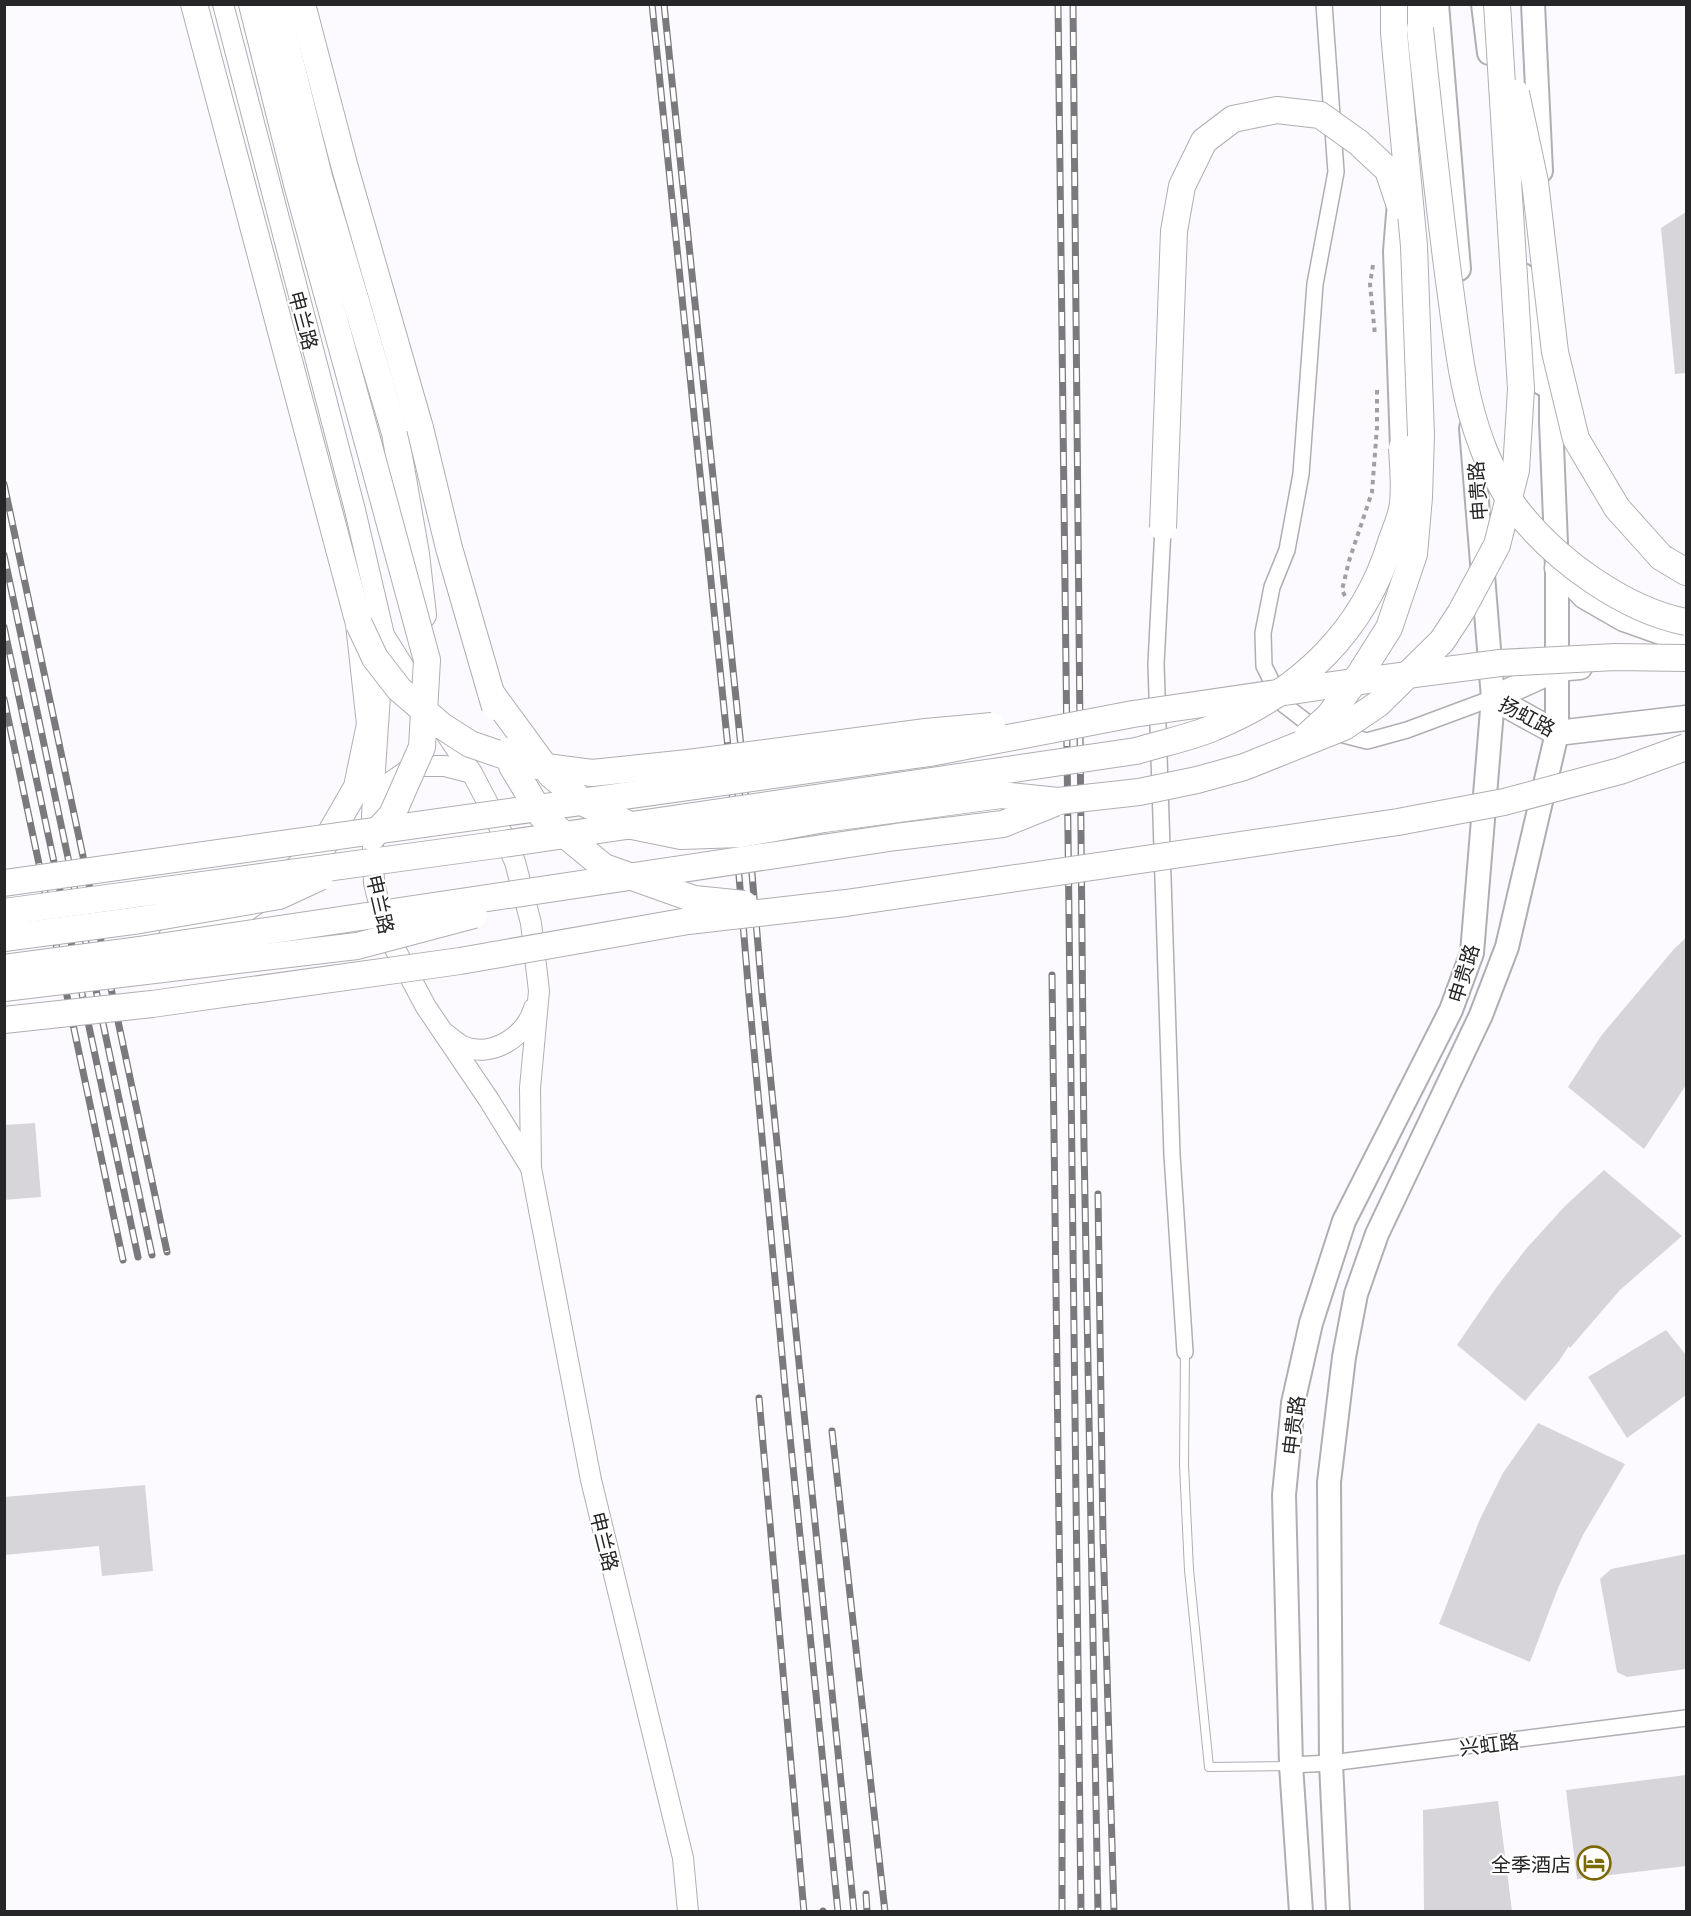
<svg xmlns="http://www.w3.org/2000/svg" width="1691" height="1916" viewBox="0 0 1691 1916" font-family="Literata,'Noto Sans SC',serif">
<rect width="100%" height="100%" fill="#fcfafe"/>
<g fill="#d7d5d9">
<polygon points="1686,212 1686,373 1675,374 1661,228"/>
<polygon points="1686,938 1686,1085 1644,1149 1568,1087 1601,1036 1674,949"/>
<polygon points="35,1123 41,1197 4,1200 4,1125"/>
<polygon points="1604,1170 1682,1236 1620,1290 1570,1348 1569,1346 1559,1361 1525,1401 1457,1345 1496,1288 1526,1249 1564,1207"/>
<polygon points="1666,1330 1686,1355 1686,1395 1627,1438 1588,1377"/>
<polygon points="1538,1423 1625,1464 1583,1535 1558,1588 1530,1662 1439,1624 1480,1519 1503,1473"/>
<polygon points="145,1485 153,1571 102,1576 99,1546 4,1555 4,1497"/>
<polygon points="1686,1554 1686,1669 1627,1677 1617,1672 1600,1579 1611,1569"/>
<polygon points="1686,1775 1686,1866 1577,1879 1566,1790"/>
<polygon points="1498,1801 1512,1911 1424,1911 1423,1810"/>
</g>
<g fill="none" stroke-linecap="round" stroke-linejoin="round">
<g stroke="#b0aeb2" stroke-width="10">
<polyline id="service" points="1185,1352 1184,1465 1189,1570 1209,1767 1290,1766"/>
</g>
<g stroke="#b0aeb2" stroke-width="18">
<g id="minor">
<polyline points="1324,4 1336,172 1315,284 1301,474 1287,550 1272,587 1263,633 1264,666 1283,704 1313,727 1367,741 1407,730 1493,698"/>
<polyline points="1163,528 1156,664 1172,1155 1185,1352"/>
<polyline points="1291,1765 1331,1763 1686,1718"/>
</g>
</g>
<g stroke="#b0aeb2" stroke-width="22">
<g id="tertiary">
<polyline points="223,4 355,510 384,635 372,815 374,883 386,932 426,1007 489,1100 531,1168"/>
<polyline points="384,635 427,704"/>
<polyline points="443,729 472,773 492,811 515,862 531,923 539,991 530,1088 531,1168 591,1480 683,1858 688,1912"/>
<polyline points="375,807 385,786 414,766 445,766 472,773"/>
<path d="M446,1034C451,1038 457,1043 462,1046C492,1059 526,1036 534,1008"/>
</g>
</g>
<g stroke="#b0aeb2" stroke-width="26">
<g id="secondary">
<polyline points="1437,4 1459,269"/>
<polyline points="1483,4 1489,53"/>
<polyline points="1533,4 1541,171"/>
<polyline points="1400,190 1395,251 1402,448"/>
<polyline points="1523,275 1543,384"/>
<polyline points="1301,1912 1291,1765 1284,1495 1293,1403 1311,1323 1344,1221 1451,1010 1472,953 1493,698 1471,428"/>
<polyline points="1338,1912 1331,1763 1329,1482 1344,1357 1356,1294 1377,1234 1481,1015 1507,947 1557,733 1557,568 1551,421 1551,363"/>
</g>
</g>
<g stroke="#b0aeb2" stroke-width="27">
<g id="primary">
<polyline points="1557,568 1584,596 1624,619 1686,641"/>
<polyline points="1493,698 1557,733 1686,718"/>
<polyline points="1493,698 1557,669 1580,667"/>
</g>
</g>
<g stroke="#b0aeb2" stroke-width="28">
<g id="trunk">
<polyline points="252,4 297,184 367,439"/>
<polyline points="276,4 319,177 395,433 416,554 423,615"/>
<polyline points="302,4 345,168 420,428"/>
<polyline points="1416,4 1420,29"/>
<polyline points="1661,557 1686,572"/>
<polyline points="171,939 231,918 275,888 322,848 357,787 370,724 359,624 194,4"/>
</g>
</g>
<g stroke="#a19fa2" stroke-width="4" stroke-dasharray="4.5 4.5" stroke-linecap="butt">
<polyline points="1373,265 1370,284 1375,335"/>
<polyline points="1345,596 1342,590 1349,561 1372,492 1377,427 1377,390"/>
</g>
<use href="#service" stroke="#fff" stroke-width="8"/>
<use href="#minor" stroke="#fff" stroke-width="15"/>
<use href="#tertiary" stroke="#fff" stroke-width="20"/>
<use href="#secondary" stroke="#fff" stroke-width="22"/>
<use href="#primary" stroke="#fff" stroke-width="24"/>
<use href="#trunk" stroke="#fff" stroke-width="26"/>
<g stroke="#7a797c" stroke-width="7">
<g id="rail">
<polyline points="652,4 730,767 749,996 785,1387 838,1912"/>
<polyline points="664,4 743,766 762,993 854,1912"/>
<polyline points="1058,4 1081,1912"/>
<polyline points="1073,4 1084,1145 1098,1912"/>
<polyline points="4,484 167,1252"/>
<polyline points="4,555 152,1255"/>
<polyline points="4,627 138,1257"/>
<polyline points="4,699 123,1260"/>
<polyline points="1052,975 1062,1761 1062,1912"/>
<polyline points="1098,1194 1103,1536 1114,1912"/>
<polyline points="759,1398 804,1912"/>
<polyline points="832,1431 885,1912"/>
<polyline points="866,1894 867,1912"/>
<polyline points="823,1911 823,1912"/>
</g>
</g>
<use href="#rail" stroke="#fff" stroke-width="4.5" stroke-dasharray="14" stroke-linecap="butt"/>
<g stroke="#b0aeb2" stroke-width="28" stroke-linecap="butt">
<g id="trunk-bridge">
<path d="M1420,29C1429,113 1438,198 1449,281C1457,337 1462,393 1482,445C1487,460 1507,498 1516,509C1554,559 1624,610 1686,622"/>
<polyline points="1516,93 1535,182 1555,352 1576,439 1617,508 1661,557"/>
<polyline points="420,428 449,548 495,707"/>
<polyline points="367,439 427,660 422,747 392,815 372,837"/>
<polyline points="1163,528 1174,231 1182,186 1204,141 1233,119 1277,110 1320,115 1359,143 1388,170 1400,206"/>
<polyline points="359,624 375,658 399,689 442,726 470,744 531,765 592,773 688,763 926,732 992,726"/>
<polyline points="491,693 551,775 586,804 632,826 681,836 741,834 824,819 1001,795 1058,801 1139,792 1197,780 1244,767 1344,727 1378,704 1442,641 1461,612 1497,545 1516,470 1521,389 1497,4"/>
<polyline points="1308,735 1329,716 1360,674 1389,628 1414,554 1419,497 1421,435 1414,246 1394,33 1394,4"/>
<polyline points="508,751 512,766 542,816 604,867 694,899 744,904"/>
<polyline points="4,883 930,753 1133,714 1346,683 1500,663 1615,657 1686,658"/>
<path d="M4,912L503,844L1136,751C1162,743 1190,738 1215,727C1300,692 1364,631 1391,542C1395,530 1402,516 1403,503C1405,485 1403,466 1402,448"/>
<polyline points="4,938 140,920 279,896 320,877"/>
<polyline points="4,968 140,950 896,837 1003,824 1055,803"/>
<polyline points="4,988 357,946 474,915"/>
<polyline points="4,1020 152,1004 460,961 688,921 846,903 1398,822 1504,802 1620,771 1686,747"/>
</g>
</g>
<use href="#trunk-bridge" stroke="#fff" stroke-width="26"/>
</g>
<defs>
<g id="hotel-ring" transform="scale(1.725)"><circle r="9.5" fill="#fff" stroke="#7a6800" stroke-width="1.5"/><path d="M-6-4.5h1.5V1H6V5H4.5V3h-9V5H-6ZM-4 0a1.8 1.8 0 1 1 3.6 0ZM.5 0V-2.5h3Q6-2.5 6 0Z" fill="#7a6800"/></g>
</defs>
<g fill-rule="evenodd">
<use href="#hotel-ring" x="1594" y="1863"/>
</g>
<g text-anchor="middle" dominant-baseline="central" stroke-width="4.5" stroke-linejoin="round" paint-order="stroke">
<g font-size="20" fill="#262527" stroke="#fff">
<text transform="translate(305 320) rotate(75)">申兰路</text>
<text transform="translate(1476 491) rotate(-94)">申贵路</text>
<text transform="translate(1528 715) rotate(28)">扬虹路</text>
<text transform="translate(382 904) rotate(77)">申兰路</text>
<text transform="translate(1462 973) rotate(-73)">申贵路</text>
<text transform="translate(1292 1425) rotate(-83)">申贵路</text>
<text transform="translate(606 1541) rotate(76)">申兰路</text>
<text transform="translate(1489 1743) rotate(-7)">兴虹路</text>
</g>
<g font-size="20" fill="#262527" stroke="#fff" text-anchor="end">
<text x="1571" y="1863">全季酒店</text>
</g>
</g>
<rect width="1691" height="1916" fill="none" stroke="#262527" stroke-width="12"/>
</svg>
